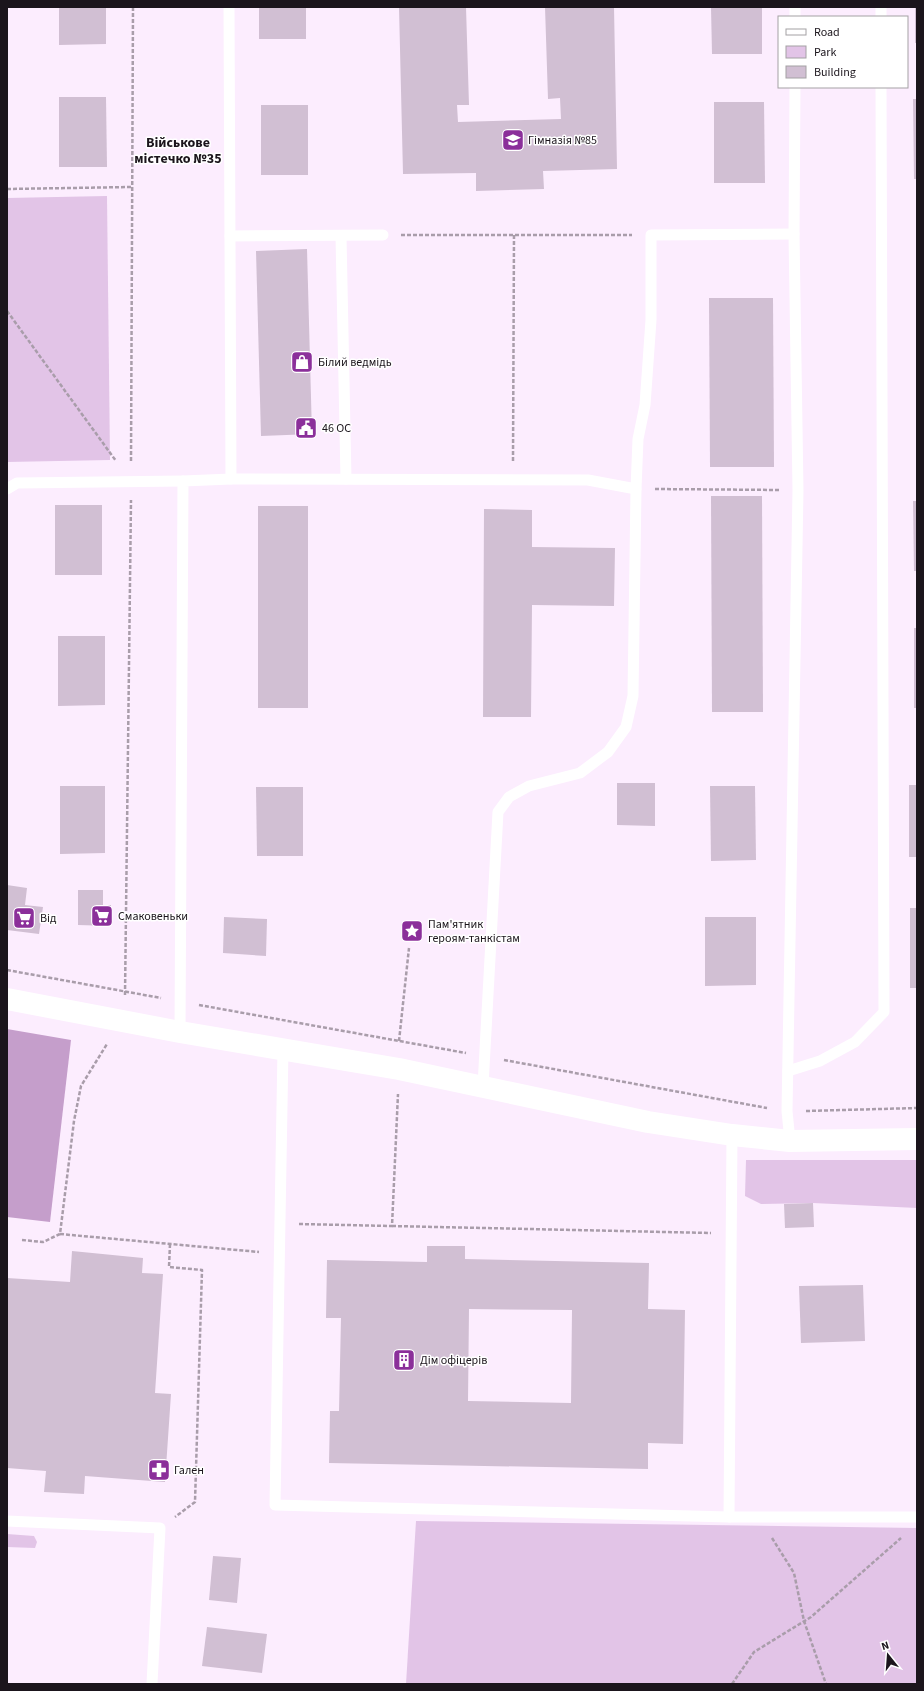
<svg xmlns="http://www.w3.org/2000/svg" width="924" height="1691" viewBox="0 0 924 1691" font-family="'Source Sans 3',sans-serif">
<rect width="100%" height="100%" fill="#fcedfe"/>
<g fill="#e2c4e7">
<polygon points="107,196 110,460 7,462 7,198"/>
<polygon points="746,1160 917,1160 917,1208 813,1203 761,1204 745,1196"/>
<polygon points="416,1521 917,1528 917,1684 406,1684"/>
<polygon points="7,1534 34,1536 37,1542 35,1548 7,1547"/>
</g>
<polygon fill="#c59ecb" points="7,1029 71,1040 50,1222 7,1217"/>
<g fill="#d1bfd3" fill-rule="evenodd">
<polygon points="59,7 106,7 106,44 59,45"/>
<rect x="259" y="7" width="47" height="32"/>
<polygon points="399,7 466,7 469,105 457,105 458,122 561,119 560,98 548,99 545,7 614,7 617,169 543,171 544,189 476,191 476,173 403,174"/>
<polygon points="711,7 762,7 762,54 712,54"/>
<rect x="915" y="7" width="2" height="36"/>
<polygon points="59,97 106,97 107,167 59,167"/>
<polygon points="913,99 917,99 917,179 914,179"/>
<polygon points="714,102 764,102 765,183 714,183"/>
<rect x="261" y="105" width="47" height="70"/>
<polygon points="307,249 312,434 261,436 256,251"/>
<polygon points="709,298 773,298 774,467 710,467"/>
<polygon points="711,496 762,496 763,712 712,712"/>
<polygon points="913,501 917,501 917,571 914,571"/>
<rect x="55" y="505" width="47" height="70"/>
<rect x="258" y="506" width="50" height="202"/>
<polygon points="484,509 532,510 532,547 615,548 614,606 532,605 531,717 483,717"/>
<rect x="914" y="628" width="3" height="80"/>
<polygon points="58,636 105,636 105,705 58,706"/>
<polygon points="617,783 655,783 655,826 617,825"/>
<rect x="909" y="785" width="8" height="72"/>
<polygon points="60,786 105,786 105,853 60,854"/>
<polygon points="710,786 755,786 756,860 711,861"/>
<polygon points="256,787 303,787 303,856 257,856"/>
<polygon points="7,885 27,888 25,905 43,907 39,934 7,930"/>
<polygon points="78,890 103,890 103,905 111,905 111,926 78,925"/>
<rect x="910" y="908" width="7" height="80"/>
<polygon points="224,917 267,919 266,956 223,953"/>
<polygon points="705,917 756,917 756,985 705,986"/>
<polygon points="813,1203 814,1227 785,1228 784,1204"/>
<path d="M427,1246H465V1259L649,1263L648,1309L685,1310L683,1444L648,1443V1469L329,1463L330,1411H339L341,1318H326L327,1260L427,1262ZM469,1309L572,1310L571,1403L468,1401Z"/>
<polygon points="72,1251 143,1258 142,1273 163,1274 155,1393 171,1394 165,1482 85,1476 84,1494 44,1492 46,1471 7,1468 7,1278 70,1282"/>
<polygon points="863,1285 865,1341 801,1343 799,1286"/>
<polygon points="213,1556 241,1558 237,1603 209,1600"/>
<polygon points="207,1627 267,1634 262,1673 202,1666"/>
</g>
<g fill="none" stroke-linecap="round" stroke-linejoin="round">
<g stroke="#a99daa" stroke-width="2.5" stroke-dasharray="4 2" stroke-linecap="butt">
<polyline points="7,189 132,187"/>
<polyline points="401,235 632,235"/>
<polyline points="7,311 116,461"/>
<polyline points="131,461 133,7"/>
<polyline points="513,461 514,235"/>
<polyline points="655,489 780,490"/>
<polyline points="7,970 161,998"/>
<polyline points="125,995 131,500"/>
<polyline points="199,1005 466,1053"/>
<polyline points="399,1041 409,948"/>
<polyline points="504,1060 767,1108"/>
<polyline points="806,1111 917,1108"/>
<polyline points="299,1224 392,1226 398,1094"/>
<polyline points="392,1226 711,1233"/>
<polyline points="60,1234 259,1252"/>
<polyline points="22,1240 43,1242 60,1234 74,1121 81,1086 107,1044"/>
<polyline points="170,1244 169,1267 202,1270 195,1502 175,1517"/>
<polyline points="772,1538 794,1573 804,1621 826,1684"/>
<polyline points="732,1684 754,1652 811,1617 901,1538"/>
</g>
<g stroke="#fff" stroke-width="11">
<polyline points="881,7 881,17"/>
<polyline points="795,17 795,7"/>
<polyline points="230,236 383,235"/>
<polyline points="341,236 346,479"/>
<polyline points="231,479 588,480 636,489 638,439 645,405 651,320 651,235 794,234"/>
<polyline points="7,489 17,483 183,481"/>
<polyline points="180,1032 183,481 231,479 229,7"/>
<polyline points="283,1049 275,1505 729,1517"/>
<polyline points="788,1071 820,1061 855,1042 884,1012 881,87"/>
<polyline points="483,1086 498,812 509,797 529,786 580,773 608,752 626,727 633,696 636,489"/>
<polyline points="732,1135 729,1517 917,1517"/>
<polyline points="790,1141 787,1111 798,490 794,234 795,87"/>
<polyline points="7,1521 160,1528 152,1684"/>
</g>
<polyline stroke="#fff" stroke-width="22" points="7,999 180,1032 399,1069 648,1122 732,1135 790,1141 917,1139"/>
</g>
<defs>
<g id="school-square" transform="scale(1.15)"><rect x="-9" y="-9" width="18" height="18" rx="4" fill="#8b2f9a" stroke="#fff"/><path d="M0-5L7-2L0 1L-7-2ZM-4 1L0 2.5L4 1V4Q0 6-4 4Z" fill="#fff"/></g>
<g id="shop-square" transform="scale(1.15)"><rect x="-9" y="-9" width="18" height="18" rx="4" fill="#8b2f9a" stroke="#fff"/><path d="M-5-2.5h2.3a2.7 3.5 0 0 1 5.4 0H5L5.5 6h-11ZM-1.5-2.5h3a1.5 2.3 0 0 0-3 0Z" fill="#fff"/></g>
<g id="civic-square" transform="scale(1.15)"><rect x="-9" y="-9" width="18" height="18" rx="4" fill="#8b2f9a" stroke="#fff"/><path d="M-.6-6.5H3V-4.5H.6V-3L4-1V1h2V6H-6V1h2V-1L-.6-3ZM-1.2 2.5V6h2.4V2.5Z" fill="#fff"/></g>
<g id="supermarket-square" transform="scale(1.15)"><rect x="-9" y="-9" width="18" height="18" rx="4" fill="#8b2f9a" stroke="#fff"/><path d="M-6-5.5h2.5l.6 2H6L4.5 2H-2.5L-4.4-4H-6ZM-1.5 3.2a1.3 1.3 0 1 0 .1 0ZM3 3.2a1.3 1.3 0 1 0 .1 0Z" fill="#fff"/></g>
<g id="sight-square" transform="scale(1.15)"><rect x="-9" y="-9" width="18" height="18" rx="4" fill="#8b2f9a" stroke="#fff"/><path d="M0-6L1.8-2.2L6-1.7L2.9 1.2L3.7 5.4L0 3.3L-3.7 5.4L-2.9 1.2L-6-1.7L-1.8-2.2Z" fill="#fff"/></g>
<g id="building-square" transform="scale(1.15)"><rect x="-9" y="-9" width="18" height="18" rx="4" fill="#8b2f9a" stroke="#fff"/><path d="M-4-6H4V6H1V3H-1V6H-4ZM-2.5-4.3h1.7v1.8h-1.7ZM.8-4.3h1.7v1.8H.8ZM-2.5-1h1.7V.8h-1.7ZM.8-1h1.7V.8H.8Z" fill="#fff"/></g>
<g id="pharmacy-square" transform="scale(1.15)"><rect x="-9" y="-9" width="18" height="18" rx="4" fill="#8b2f9a" stroke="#fff"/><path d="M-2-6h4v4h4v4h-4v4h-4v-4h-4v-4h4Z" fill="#fff"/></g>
</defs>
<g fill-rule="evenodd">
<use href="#school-square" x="513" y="140"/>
<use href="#shop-square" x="302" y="362"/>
<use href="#civic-square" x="306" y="428"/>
<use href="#supermarket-square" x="102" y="916"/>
<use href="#supermarket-square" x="24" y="918"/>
<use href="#sight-square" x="412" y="931"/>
<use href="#building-square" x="404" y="1360"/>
<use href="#pharmacy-square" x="159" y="1470"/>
</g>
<g text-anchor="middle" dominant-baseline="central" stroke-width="3" stroke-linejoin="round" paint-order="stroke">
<g font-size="12" fill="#1b151c" stroke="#fff" text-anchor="start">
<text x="528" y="140">Гімназія №85</text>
<text x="318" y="362">Білий ведмідь</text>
<text x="322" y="428">46 ОС</text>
<text x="118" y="916">Смаковеньки</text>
<text x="40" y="918">Від</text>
<text x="428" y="924">Пам'ятник<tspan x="428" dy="14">героям-танкістам</tspan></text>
<text x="420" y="1360">Дім офіцерів</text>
<text x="174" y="1470">Гален</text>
</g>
<g font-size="14" font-weight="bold" fill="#1b151c" stroke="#fff">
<text x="178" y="143">Військове<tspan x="178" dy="16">містечко №35</tspan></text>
</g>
</g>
<rect width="924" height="1691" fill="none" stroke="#1b151c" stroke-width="16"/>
<rect x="778" y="16" width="130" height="72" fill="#ffffff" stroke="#a4a1a4"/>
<rect x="786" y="29" width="20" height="6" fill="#ffffff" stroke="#a4a1a4"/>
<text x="814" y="36" font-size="12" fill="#1b151c">Road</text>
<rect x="786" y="46" width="20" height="12" fill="#e2c4e7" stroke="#a4a1a4"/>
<text x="814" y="56" font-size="12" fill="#1b151c">Park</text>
<rect x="786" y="66" width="20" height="12" fill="#d1bfd3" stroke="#a4a1a4"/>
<text x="814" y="76" font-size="12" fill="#1b151c">Building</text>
<g transform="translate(888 1655) rotate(343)" stroke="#ffffff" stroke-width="3" paint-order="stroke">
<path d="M0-3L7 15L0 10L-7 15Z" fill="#1b151c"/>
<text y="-6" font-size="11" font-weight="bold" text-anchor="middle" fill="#1b151c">N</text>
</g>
</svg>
